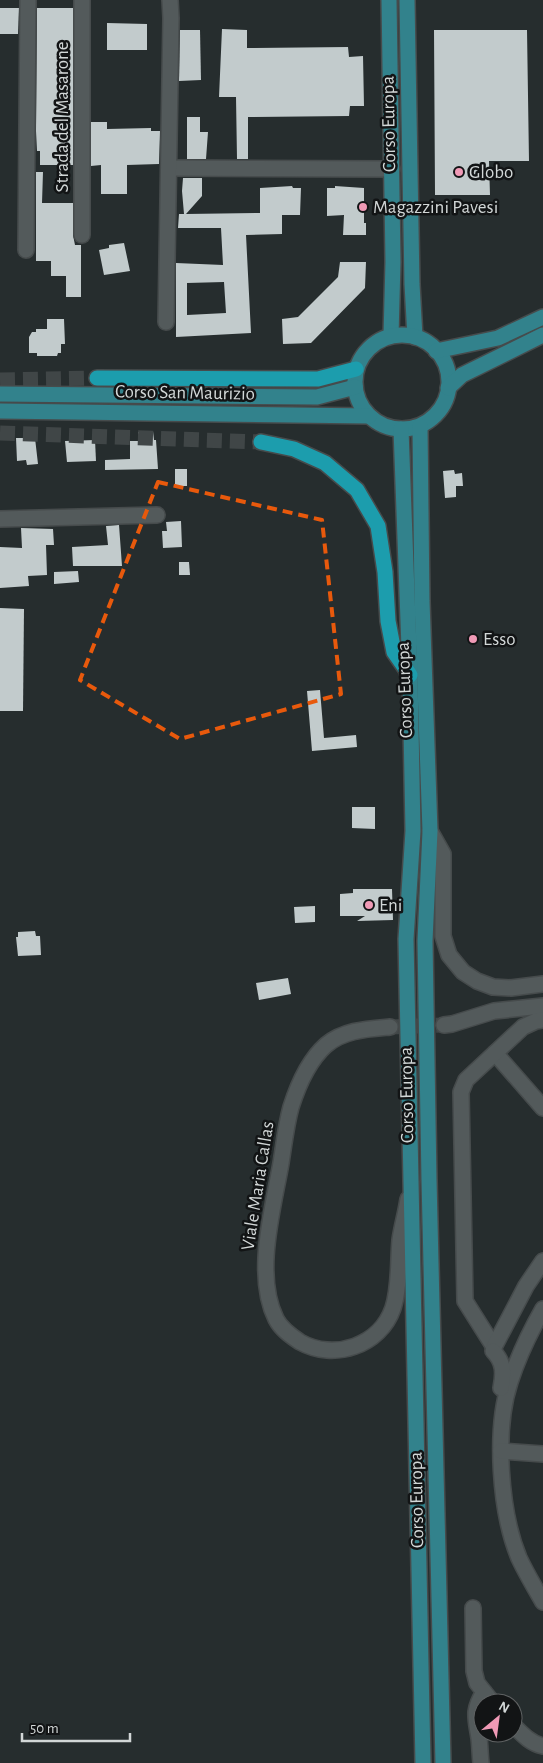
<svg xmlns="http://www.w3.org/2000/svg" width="543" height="1763" viewBox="0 0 543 1763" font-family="'Alegreya Sans',sans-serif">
<rect width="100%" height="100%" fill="#262d2e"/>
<g fill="#c2cbcc" fill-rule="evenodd">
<polygon points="0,8 19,8 18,34 0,34"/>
<polygon points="37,8 73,8 73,165 40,165 40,151 37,151 36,131"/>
<polygon points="107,23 147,24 147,50 107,50"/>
<polygon points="222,29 247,30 247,48 348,47 349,57 363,56 364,106 350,106 349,116 248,117 248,159 237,159 236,97 219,97"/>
<polygon points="180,30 200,30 201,80 179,81"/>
<polygon points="434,30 527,30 529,161 489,161 490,195 435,195"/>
<polygon points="187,117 200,117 200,132 208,132 206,159 187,159"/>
<polygon points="91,122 107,122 107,129 151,128 151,131 160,131 159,164 127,165 127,194 101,194 101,165 91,166"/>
<polygon points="36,172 43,172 42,203 73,203 73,235 75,245 81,245 81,297 66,297 66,276 51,276 51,261 36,261"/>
<path d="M183,178H202V196L186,214L260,213V188L292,186L293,188H301L300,215H282V234L246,235L251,333L176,337V263L223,265L221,228H178L179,214H184L182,191ZM224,282L226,313L187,315V283Z"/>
<polygon points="335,186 364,188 364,223 366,223 366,235 343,235 344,215 327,216 327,188 335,188"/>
<polygon points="124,243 130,271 104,275 99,250 109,248 109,245"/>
<polygon points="340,262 366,262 365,288 311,343 283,344 282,319 298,317 338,277"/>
<polygon points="47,319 64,319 65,344 61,344 61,353 58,353 57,356 37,356 37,353 29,353 29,337 32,332 36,332 36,329 47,329"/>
<polygon points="153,431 154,440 156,440 158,469 105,470 105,460 130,459 130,441 139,441 138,432"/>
<polygon points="16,438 35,438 38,464 27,465 26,460 17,461"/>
<polygon points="95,440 96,461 67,462 65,441"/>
<rect x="175" y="469" width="12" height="17"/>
<polygon points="454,470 455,474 462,473 463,486 456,486 456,497 445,498 443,471"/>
<polygon points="181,521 182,547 163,548 162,531 167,531 166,522"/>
<polygon points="119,525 122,566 73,566 72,547 108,545 106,526"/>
<polygon points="21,528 53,529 54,545 46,545 47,575 28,576 29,586 0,588 0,547 22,548"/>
<polygon points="179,562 189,562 190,575 179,575"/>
<polygon points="78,571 79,582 54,584 54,572"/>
<polygon points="0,608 24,609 23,711 0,711"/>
<polygon points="320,690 324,738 356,735 357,747 312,751 307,691"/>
<polygon points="352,807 375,807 375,829 352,828"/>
<polygon points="353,889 392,889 393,920 357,921 365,916 340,916 340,894 353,893"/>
<polygon points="315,906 315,922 295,923 294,907"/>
<polygon points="35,931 36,936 40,936 41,955 18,956 16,937 18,937 18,932"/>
<polygon points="288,978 291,994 259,1000 256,983"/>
</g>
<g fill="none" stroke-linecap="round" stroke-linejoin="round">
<polyline stroke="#404647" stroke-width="15" stroke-dasharray="15 8" stroke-linecap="butt" points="390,1027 444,1025"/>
<g stroke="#404647" stroke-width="15" stroke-dasharray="15 8" stroke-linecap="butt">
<polyline points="0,380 97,378"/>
<polyline points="0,433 261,442"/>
</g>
<g stroke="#464b4c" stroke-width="18">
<g id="minor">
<polyline points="82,0 82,235"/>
<polyline points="170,168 392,169"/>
<polyline points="26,250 28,0"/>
<polyline points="166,322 171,18 170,0"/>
<polyline points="0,519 157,515"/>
<polyline points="430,831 443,854 443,936 449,955 463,972 477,981 493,987 511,988 543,984"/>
<polyline points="444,1025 452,1024 494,1011 543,1006"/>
<path d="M390,1027C367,1029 344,1030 326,1045C308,1061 298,1085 291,1107C286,1125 284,1144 281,1163C273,1209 254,1275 276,1319C281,1329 291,1336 300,1342C334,1361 380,1346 393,1308C400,1286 398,1262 400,1240C402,1226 406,1213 408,1199"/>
<polyline points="495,1053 543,1108"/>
<path d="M543,1309C530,1332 518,1357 510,1382C494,1430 500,1512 519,1558C526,1573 535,1588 543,1602"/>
<polyline points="494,1347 465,1301 461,1092 466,1080 523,1027 536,1021 543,1020"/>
<polyline points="494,1347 526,1286 543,1261"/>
<path d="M493,1351C504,1362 504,1373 501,1388"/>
<polyline points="501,1451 543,1454"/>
<polyline points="473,1608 474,1671 477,1683 493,1703"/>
<path d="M513,1725C522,1734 530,1743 543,1746"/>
<path d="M481,1763C480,1755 480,1746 479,1738C476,1718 472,1711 484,1692"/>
</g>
</g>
<g stroke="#464b4c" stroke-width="18">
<g id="major">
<polyline points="389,0 393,262 391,336"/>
<polyline points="407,0 412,284 415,337"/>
<circle cx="402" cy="382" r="47"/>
<polyline points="436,351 498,338 543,317"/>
<polyline points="448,388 462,375 543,335"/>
<polyline points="0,394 317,397 355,387"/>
<polyline points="0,411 369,416"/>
<polyline points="420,426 422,601 430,831 425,941 429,1180 443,1763"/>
<polyline points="401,429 410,675 413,831 406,939 423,1763"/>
</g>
</g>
<g stroke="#464b4c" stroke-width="18">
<g id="highway">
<polyline points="97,378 318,379 356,369"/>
<polyline points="261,442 294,449 325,463 357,490 378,526 385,572 388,621 394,652 410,675"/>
</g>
</g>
<use href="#minor" stroke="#535a5b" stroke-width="15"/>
<use href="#major" stroke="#32828c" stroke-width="15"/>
<use href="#highway" stroke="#1c9dad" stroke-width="15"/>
</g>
<path fill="none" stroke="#e8590c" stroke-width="4" stroke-dasharray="10 6" stroke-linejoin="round" d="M158,482L322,520L341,694L180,739L80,680Z"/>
<g fill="#f09ab6" stroke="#121415" stroke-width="2">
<circle cx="459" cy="172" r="5"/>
<circle cx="363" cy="207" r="5"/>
<circle cx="473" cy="639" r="5"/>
<circle cx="369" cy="905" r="5"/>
</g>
<g text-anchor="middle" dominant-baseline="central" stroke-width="5" stroke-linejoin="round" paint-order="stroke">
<g font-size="19" fill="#d2d7d7" stroke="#121415">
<text transform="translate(62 117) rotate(-90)">Strada del Masarone</text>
<text transform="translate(389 124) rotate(-91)">Corso Europa</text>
<text transform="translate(185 393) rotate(1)">Corso San Maurizio</text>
<text transform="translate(405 690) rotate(-92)">Corso Europa</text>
<text transform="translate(407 1095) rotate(-91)">Corso Europa</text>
<text transform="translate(258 1186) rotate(-81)">Viale Maria Callas</text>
<text transform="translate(417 1500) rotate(-91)">Corso Europa</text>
</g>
<g font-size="19" fill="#d2d7d7" stroke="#121415" text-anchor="start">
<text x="469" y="172">Globo</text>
<text x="373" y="207">Magazzini Pavesi</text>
<text x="483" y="639">Esso</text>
<text x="379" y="905">Eni</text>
</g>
</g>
<g transform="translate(498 1718) rotate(29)"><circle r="24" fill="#121415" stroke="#5f6263"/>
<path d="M0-4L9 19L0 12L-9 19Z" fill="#f09ab6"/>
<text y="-8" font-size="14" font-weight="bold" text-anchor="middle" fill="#d2d7d7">N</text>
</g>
<path d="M22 1733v8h108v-8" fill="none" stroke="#d2d7d7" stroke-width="2.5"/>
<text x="30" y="1733" font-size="15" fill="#d2d7d7" stroke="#121415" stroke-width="4" paint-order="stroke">50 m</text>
</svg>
